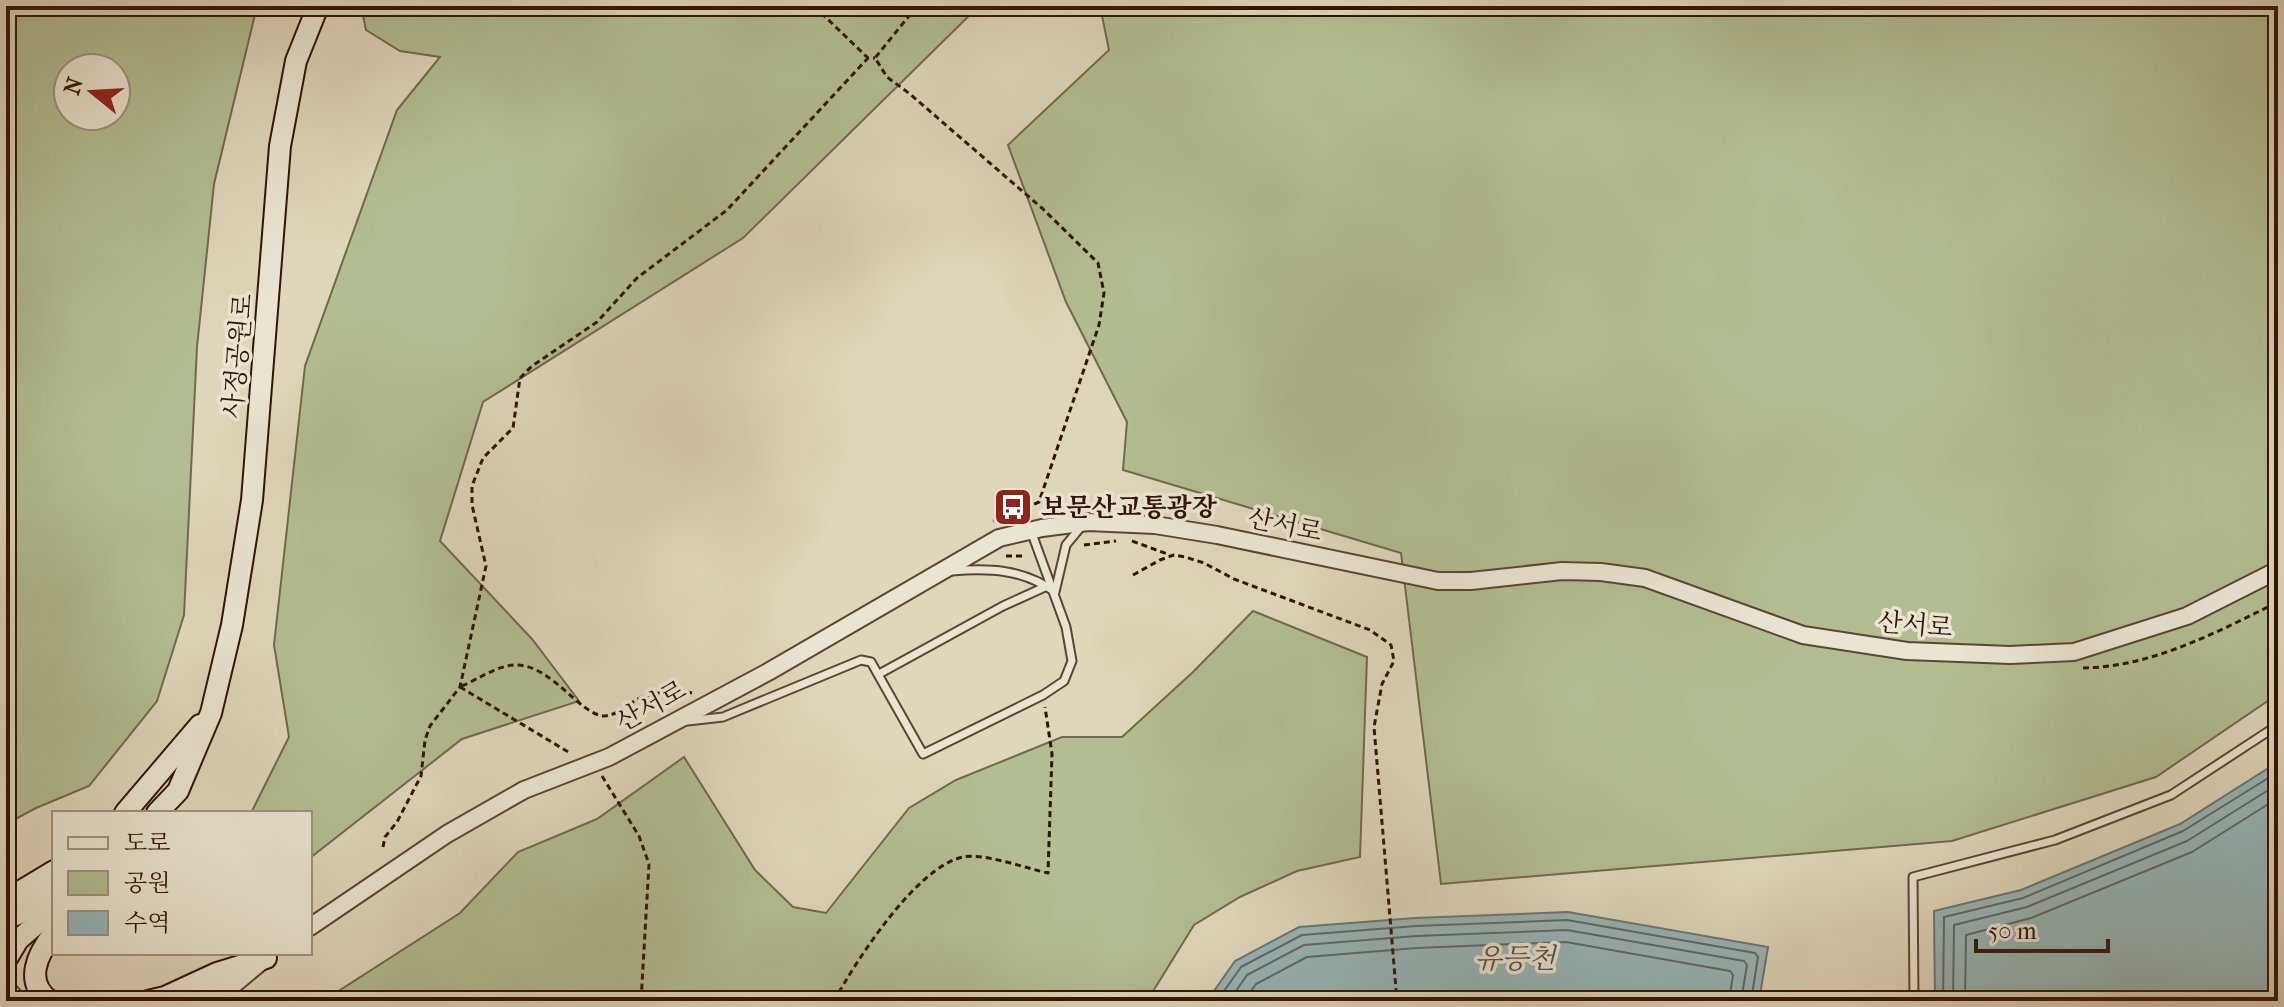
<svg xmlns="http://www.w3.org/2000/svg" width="2284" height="1007" viewBox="0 0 2284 1007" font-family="'IM FELL French Canon','Noto Serif KR',serif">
<rect width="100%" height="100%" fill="#dfd7bc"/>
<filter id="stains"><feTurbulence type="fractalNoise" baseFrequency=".0025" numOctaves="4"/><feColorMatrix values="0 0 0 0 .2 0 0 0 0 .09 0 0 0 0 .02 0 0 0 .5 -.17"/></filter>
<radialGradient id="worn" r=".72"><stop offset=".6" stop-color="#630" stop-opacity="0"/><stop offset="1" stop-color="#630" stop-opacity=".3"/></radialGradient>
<g fill="#b2be91" stroke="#72694c" stroke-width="2" fill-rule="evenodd">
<path d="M6,6H257L214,184L197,347L184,615L157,701L89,786L36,808L6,824ZM68,68H116V116H68Z"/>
<polygon points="361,6 979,6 743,238 483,402 440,541 532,639 579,701 462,739 310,858 310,813 251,813 289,737 274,645 305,366 397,110 440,57 400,51 366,30"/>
<polygon points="1100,6 2278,6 2278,694 2156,777 1952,841 1441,884 1401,553 1123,470 1127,422 1066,302 1008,145 1109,50"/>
<polygon points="1253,611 1367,657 1360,857 1297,871 1240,897 1194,925 1147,1001 323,1001 460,913 518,852 597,819 684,757 755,870 793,907 826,913 909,808 956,780 1062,737 1122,737 1193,672"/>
</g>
<g fill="#96b7ba" stroke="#6e7673" stroke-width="2">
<polygon points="2278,762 2278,1001 1935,1001 1934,911 2021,890 2180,824"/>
<polygon points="1568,912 1768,947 1759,1001 1207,1001 1235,961 1299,927 1415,918"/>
</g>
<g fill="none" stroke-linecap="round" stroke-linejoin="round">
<g stroke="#646661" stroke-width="2">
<polyline points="1217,1001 1241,967 1302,935 1416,926 1567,920 1755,953 1758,957 1751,1001"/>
<polyline points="1229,1001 1247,975 1304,945 1416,936 1567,930 1744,961 1747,965 1741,1001"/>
<polyline points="1244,1001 1256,984 1307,957 1417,948 1566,942 1730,971 1733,975 1729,1001"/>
<polyline points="1943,1001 1944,917 2023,898 2183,831 2278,772"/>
<polyline points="1953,1001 1954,925 2027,907 2187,841 2278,784"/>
<polyline points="1965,1001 1966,935 2031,918 2192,852 2278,798"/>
</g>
<g stroke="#5c4535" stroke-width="11">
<g id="service">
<path d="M952,571C989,568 1023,569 1055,592L1066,545L1080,528"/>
<polyline points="879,674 1003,606 1047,586"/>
<polyline points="688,721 723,717 861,660 871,662 923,754 1043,695 1064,681 1072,661 1066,627 1031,531"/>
<polyline points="1914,1001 1913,877 2055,840 2171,795 2278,725"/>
</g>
</g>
<g stroke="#5c4535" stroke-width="20">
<g id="tertiary">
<polyline points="310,927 447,834 524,790 609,757 768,672 999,538 1042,528 1088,522 1155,525 1217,535 1438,581 1471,581 1562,571 1601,572 1645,578 1803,635 1907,651 2010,655 2074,652 2187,616 2278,570"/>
<polyline points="6,980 8,990 18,1001"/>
<polyline points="182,1001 229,977"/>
<polyline points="214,1001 262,961"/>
</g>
</g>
<g stroke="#311408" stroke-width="24">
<g id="secondary">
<polyline points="125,813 200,725"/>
<polyline points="157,813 178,791 211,713 232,625 252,500 280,146 296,61 318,6"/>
<polyline points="6,900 54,871"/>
<polyline points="6,919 18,914 54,888"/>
<polyline points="6,960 18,940 54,909"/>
<path d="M50,1001C23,982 38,953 54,933"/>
<polyline points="148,1001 165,997 217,973 266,958"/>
</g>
</g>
<g stroke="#311408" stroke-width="3" stroke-dasharray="6 4" stroke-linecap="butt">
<polyline points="814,6 868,58"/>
<polyline points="917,6 875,58 887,77 910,94 1043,209 1098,263 1104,293 1099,325 1039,502 993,521"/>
<polyline points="1132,541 1170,555"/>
<polyline points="1084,545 1116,541"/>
<polyline points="1006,556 1026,556"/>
<polyline points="1133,575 1160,560 1174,555 1185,557 1204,563 1234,579 1370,630 1391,645 1394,661 1382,684 1374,727 1397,1001"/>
<path d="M2083,668C2152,667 2217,632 2278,602"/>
<path d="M462,686C478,679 497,666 514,665C551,663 580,716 605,716C617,715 627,705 638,699C650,692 679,690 692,693"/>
<polyline points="460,687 570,753"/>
<polyline points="602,776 639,836 649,864 641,1001"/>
<polyline points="383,847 385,837 397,822 421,776 425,740 430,726 460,687 486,566 472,505 472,486 483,458 513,428 520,378 532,366 597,322 637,278 727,210 868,58 875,58"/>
<path d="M834,1001C856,961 916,867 963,857C985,853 1025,868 1048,873L1052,754L1045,707"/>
</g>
<use href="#service" stroke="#eae5d3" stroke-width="7"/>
<use href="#tertiary" stroke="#eae5d3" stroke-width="16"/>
<use href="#secondary" stroke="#eae5d3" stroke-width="20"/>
</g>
<defs>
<g id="bus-square" transform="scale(2)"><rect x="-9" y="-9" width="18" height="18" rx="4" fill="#8f2418" stroke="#eae5d3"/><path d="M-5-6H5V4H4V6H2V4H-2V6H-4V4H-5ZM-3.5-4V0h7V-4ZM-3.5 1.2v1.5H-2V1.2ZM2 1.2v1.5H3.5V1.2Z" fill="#fff"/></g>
</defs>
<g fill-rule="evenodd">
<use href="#bus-square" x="1013" y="507"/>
</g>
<g text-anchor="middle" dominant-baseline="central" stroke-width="7" stroke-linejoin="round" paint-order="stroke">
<g font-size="26" fill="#311408" stroke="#eae5d3">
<text transform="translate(238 356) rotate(-85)">사정공원로</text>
<text transform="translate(1285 525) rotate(12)">산서로</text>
<text transform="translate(1915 625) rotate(5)">산서로</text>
<text transform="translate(651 706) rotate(-29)">산서로</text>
</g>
<g font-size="26" font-weight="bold" fill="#311408" stroke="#eae5d3" text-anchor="start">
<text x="1041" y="507">보문산교통광장</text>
</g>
<g font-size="28" font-style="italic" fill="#544d46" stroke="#eae5d3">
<text x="1515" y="958">유등천</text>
</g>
</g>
<rect width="2284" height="1007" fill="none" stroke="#dfd7bc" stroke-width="32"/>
<rect x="8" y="8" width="2268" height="991" fill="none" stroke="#311408" stroke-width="4"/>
<rect x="16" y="16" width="2252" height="975" fill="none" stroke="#311408" stroke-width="2"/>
<rect x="52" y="811" width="260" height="144" fill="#eae5d3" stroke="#a09182" stroke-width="2"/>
<rect x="68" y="837" width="40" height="12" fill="#eae5d3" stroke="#a09182" stroke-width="2"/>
<text x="124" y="851" font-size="24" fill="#311408">도로</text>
<rect x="68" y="871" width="40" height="24" fill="#b2be91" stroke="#a09182" stroke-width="2"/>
<text x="124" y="891" font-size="24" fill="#311408">공원</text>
<rect x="68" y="911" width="40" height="24" fill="#96b7ba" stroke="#a09182" stroke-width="2"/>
<text x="124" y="931" font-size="24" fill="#311408">수역</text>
<g transform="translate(92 92) rotate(288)"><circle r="38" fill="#eae5d3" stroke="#a09182" stroke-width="2"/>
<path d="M0-6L14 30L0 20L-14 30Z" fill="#8f2418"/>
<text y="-12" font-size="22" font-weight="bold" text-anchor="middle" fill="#311408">N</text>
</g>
<path d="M1976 939v12h132v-12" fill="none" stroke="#311408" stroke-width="4"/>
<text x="1988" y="939" font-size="24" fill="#311408" stroke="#eae5d3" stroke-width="6" paint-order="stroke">50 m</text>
<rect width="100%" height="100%" filter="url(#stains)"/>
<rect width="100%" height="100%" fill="url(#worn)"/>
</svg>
